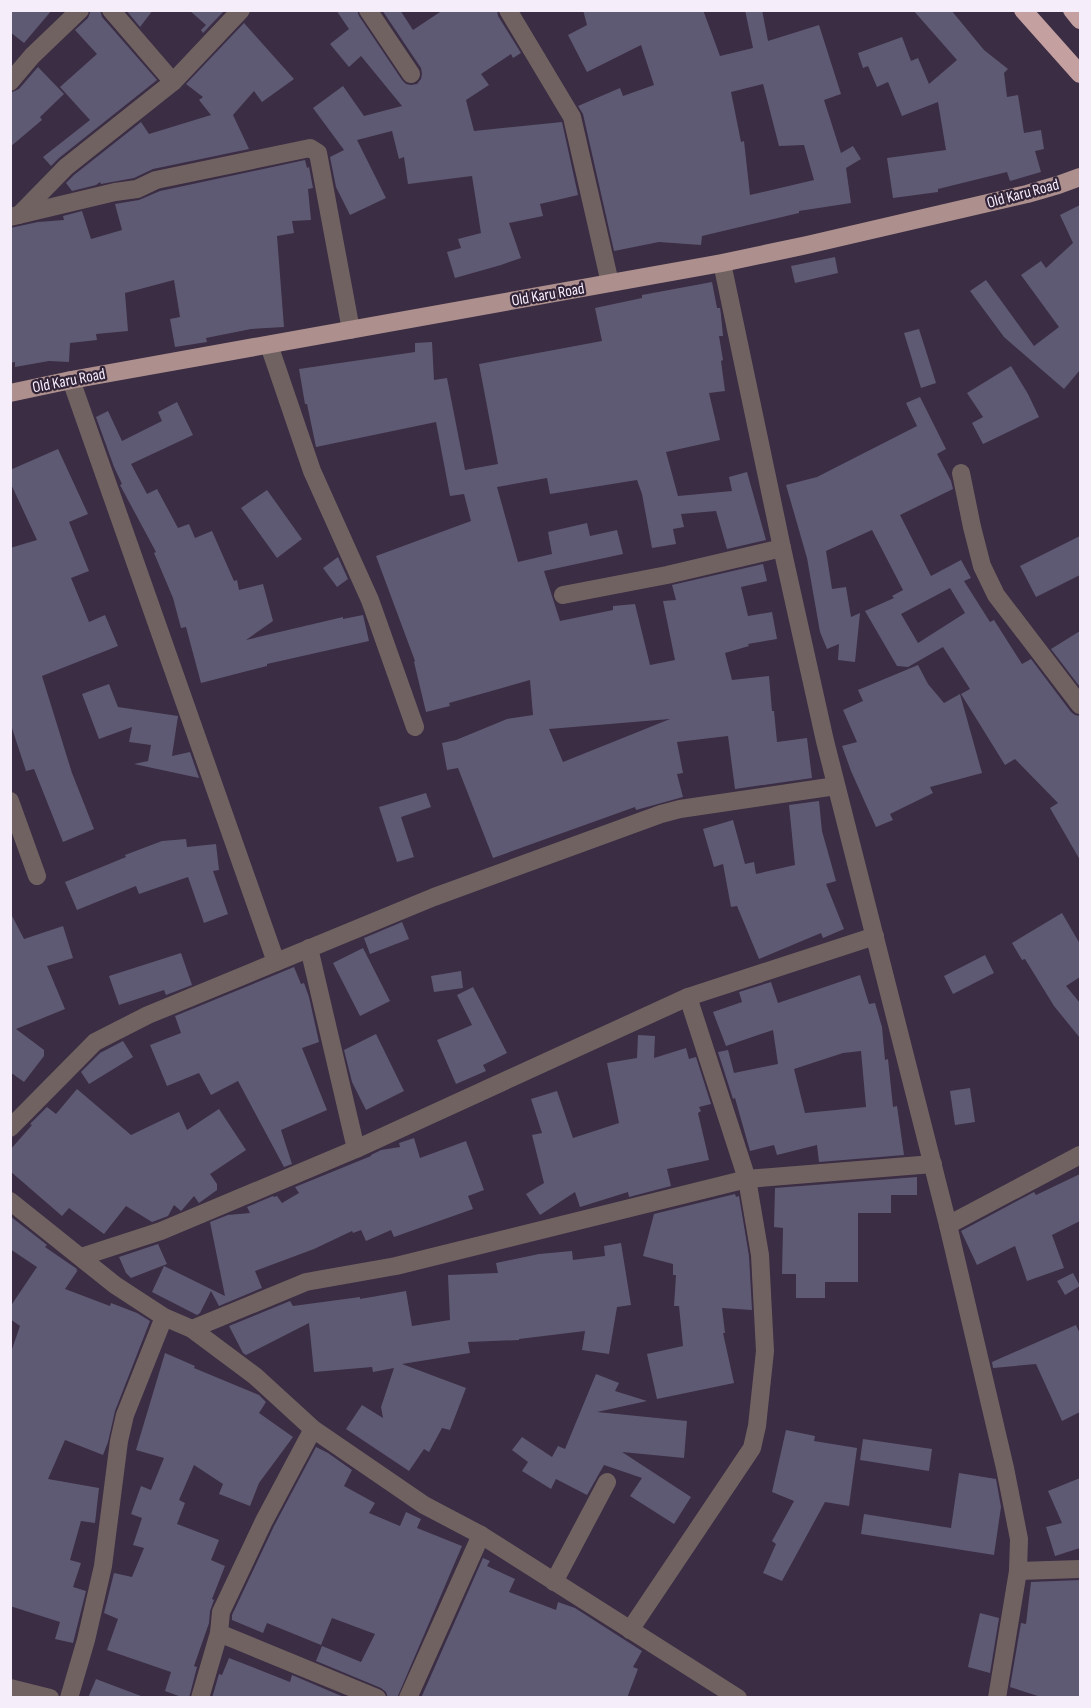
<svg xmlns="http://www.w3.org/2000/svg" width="1091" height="1708" viewBox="0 0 1091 1708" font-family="'Sofia Sans Condensed',sans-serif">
<rect width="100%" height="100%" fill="#3b2d43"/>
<g fill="#5e5a74" fill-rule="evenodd">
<polygon points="10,10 52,10 24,43 10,32"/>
<polygon points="91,10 100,10 102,17 157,80 59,158 51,166 43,157 90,120 60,87 97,54 75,30 88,18"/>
<polygon points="126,10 153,10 140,27"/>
<polygon points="189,10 222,10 223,12 203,33 201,30 206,25"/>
<polygon points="336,10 357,10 359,16 402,80 406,84 411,85 417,84 421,79 422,74 421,68 382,10 400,10 413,30 443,10 497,10 498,16 521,53 513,58 511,54 481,74 489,85 466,100 474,131 562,122 578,195 540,204 543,216 509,223 521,258 501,265 455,278 447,252 461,248 458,239 481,233 472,176 408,184 404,157 399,159 392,131 357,140 386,198 350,215 336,187 330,157 344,150 313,108 343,86 364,116 402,106 361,56 349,67 330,44 349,29"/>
<path d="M583,10H703L720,56L753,48L745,10H762L768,41L819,25L841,94L824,100L841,153L853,146L861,159L846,168L851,203L799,211V213L702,236L701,245L659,242L614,251L583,114L578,106L620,88L623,96L654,85L641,45L587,72L568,35L587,25ZM763,84L779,146L804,145L814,180L750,195L744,141L741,142L731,92Z"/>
<polygon points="913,10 951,10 984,50 1008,69 1004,73 1007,97 1018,95 1024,133 1041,130 1044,149 1035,151 1041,172 1010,181 1007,172 938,189 938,192 893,198 887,158 946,150 938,102 902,116 888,82 877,87 868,66 863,68 858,53 902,37 911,61 918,58 929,84 957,60"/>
<polygon points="244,23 294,79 262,102 254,91 233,115 249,149 153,169 134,178 101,184 100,182 96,185 72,191 66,183 74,175 141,122 149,134 211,115 199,100 203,97 186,84"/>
<polygon points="38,67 64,94 40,117 42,120 10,147 10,93 19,89"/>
<polygon points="305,160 307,168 309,167 313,188 308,189 311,220 292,221 294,233 277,236 284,327 251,329 206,338 207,342 175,347 170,319 180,317 174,280 125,293 128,331 96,334 97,340 70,343 69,362 49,361 15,367 15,362 10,363 10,228 38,222 64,220 63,216 82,211 91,239 122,230 115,204 139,200 160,191"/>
<polygon points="1080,205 1080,370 1064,389 1004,337 970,291 986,280 1034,346 1059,327 1021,275 1041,261 1046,268 1073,243 1060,215"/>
<polygon points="835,257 838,273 795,283 791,266"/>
<path d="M712,282L717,308H720L721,315L723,336H719L723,360L721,361L725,391L709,393L720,440L666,452L678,496L732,491L729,477L747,472L766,540L727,549L716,511L681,514L684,527L673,529L676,544L652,548L642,494L637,480L550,494L547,478L497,487L518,562L552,554L548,532L587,523L590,536L617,530L623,554L544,571L560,621L613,610V606L635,604L650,665L675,660L663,601L676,600L672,585L763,564L767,581L741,587L748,616L772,612L777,639L748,644L749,646L725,653L732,680L769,676L772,711H774L777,742L807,738L812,778L735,789L728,736L677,742L683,773L677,774L683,797L636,810L635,807L493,858L458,768L447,770L442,743L456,740L507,719L533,715L530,680L449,703L450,706L426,712L414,662L415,661L376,556L471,521L464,494L450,496L436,422L316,447L307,404H305L299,369L415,352V343L432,342L434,380L447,378L465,470L498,464L479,364L602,341L595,308L642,298V295ZM670,719L563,762L549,729Z"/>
<polygon points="919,329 936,383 921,388 904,333"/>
<polygon points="1011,366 1028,394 1039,417 983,444 972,423 983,417 967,393"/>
<path d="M920,397L946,449L937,454L951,481L953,489L900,515L931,576L961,560L971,578L964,581L990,622L994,620L1022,664L1031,659L1071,712L1075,715L1080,716V860L1050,808L1058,803L1015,759L1005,765L961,694L970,689L943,647L908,667L897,666L865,611L894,598L892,596L903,590L872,530L826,551L832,589L846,587L851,617L860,613L855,662L838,660L839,644L827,649L820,632L807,558L786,485L817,477L917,426L906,403ZM950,588L965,613L918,643L901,614Z"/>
<polygon points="177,402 193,435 131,464 147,494 157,489 178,528 189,524 195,538 212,531 234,581 237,580 239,590 263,584 273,621 246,640 343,617 343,619 363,615 369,641 267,664 267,666 201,683 186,627 181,628 173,598 154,553 156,552 120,485 122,484 114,467 96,417 108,411 122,441 162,421 158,412"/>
<polygon points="58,449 88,514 69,522 89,571 71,578 89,622 105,615 118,646 42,676 72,773 94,829 63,842 34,769 26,771 10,722 10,548 37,540 10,482 10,470"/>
<polygon points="267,490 302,539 277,558 241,508"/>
<polygon points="1080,536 1080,575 1036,597 1020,566"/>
<polygon points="338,557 348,579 337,587 323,568"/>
<polygon points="1080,631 1080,687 1051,649"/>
<polygon points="918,665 928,684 944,703 960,694 982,773 930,787 933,793 890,814 893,820 876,827 851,771 842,746 857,742 843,710 863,701 858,690"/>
<polygon points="109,684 118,707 178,716 172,756 190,752 199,778 134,764 148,761 151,745 129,742 132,727 99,739 82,694"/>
<polygon points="426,793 431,807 401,817 414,857 397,862 379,807"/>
<polygon points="819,801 822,831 836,881 826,884 844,929 823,938 821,933 759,959 737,906 731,907 723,864 714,867 703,829 733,820 745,864 754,862 756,874 795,865 789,805"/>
<polygon points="186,839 187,847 216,844 219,870 213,871 228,914 204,923 188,877 139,894 136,886 77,910 65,882 126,857 125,855 162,841"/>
<polygon points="10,912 24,939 63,926 73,958 47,966 65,1009 16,1029 44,1050 44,1056 24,1082 10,1072"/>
<polygon points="1062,913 1080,944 1080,977 1066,986 1080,1003 1080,1038 1054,1006 1025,959 1022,960 1012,943"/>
<polygon points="402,922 409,939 370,954 364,938"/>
<polygon points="363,948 390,1001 360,1016 333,963"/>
<polygon points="181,953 192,985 166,995 164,990 119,1005 109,976"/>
<polygon points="985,955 994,973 953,994 944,976"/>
<polygon points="294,967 301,984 304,983 309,997 319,1042 302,1048 327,1110 281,1130 292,1164 284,1167 238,1081 211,1095 199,1073 167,1086 150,1045 181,1033 175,1016"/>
<polygon points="461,971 463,988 434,992 431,976"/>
<path d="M860,975L869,1004L875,1003L882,1027L885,1060L888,1059L893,1107L897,1106L904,1155L819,1162L817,1145L777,1155L774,1145L750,1151L735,1098L733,1099L718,1052L728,1050L734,1073L778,1064L773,1030L726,1046L713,1012L742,1002L739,992L771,982L778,1003ZM861,1051L866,1107L805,1113L794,1069L843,1053Z"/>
<polygon points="473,987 507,1053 483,1065 486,1071 456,1084 437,1040 472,1025 457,995"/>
<polygon points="376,1034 404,1091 366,1110 352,1082 344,1050"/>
<polygon points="638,1035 655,1036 654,1058 686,1048 689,1059 696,1057 711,1104 699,1107 701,1111 698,1113 709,1160 667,1169 671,1186 629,1197 628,1192 580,1207 575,1192 540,1215 526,1194 544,1183 532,1135 542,1133 531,1099 557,1091 573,1138 619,1123 607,1063 637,1058"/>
<polygon points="123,1041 133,1057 89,1084 81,1072 100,1053"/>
<polygon points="970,1088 975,1122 955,1125 950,1091"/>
<polygon points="77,1089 131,1135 179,1112 187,1130 219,1109 246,1150 210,1174 217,1184 217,1190 199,1203 194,1196 182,1210 181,1211 174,1205 168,1216 152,1222 126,1206 104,1234 69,1208 62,1216 10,1171 10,1150 32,1125 30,1124 47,1107 56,1114"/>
<polygon points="414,1138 420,1158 466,1141 484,1190 468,1196 473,1209 394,1237 391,1230 366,1241 361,1230 353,1233 352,1231 314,1249 255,1271 262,1288 219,1306 211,1291 200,1313 197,1315 152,1292 164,1266 225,1296 210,1222 228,1215 250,1213 247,1207 273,1196 274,1197 277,1196 282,1203 299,1193 295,1187 371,1156 371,1155 381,1150 400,1147 399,1143"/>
<polygon points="1080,1174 1080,1221 1052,1235 1064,1268 1027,1281 1015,1246 977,1265 961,1231 1034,1192 1036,1195"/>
<polygon points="917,1177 917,1195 891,1195 891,1213 858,1213 858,1282 825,1282 825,1298 796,1298 796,1274 782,1274 783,1228 774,1227 775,1188"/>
<polygon points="735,1194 736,1197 739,1196 749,1256 752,1310 722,1308 725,1333 723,1333 734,1383 657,1399 647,1354 683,1346 679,1306 674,1306 676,1275 673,1275 673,1264 643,1256 654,1214"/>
<polygon points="10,1216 47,1245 45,1247 77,1269 76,1271 78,1270 65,1289 110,1306 111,1303 137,1313 150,1321 115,1411 108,1442 103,1455 65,1440 48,1479 99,1488 95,1523 81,1521 70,1560 81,1563 73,1587 86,1591 73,1643 55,1639 60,1622 10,1606 10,1355 20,1326 10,1319 10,1307 37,1267 10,1249"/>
<polygon points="621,1243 631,1305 617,1307 609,1354 582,1350 585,1331 519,1339 519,1340 468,1342 470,1353 402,1364 466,1388 450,1430 442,1428 429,1452 424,1449 409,1471 346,1429 362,1405 383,1418 381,1407 394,1368 373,1372 372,1367 314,1372 309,1323 246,1355 243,1353 229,1326 290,1301 293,1306 360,1297 360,1299 406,1291 412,1326 450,1320 448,1275 498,1273 496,1263 539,1254 572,1251 573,1260 605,1256 604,1246"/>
<polygon points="158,1244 167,1264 131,1278 126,1273 119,1257"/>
<polygon points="1073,1273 1080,1286 1065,1295 1057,1281"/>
<polygon points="1076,1325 1080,1334 1080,1412 1062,1421 1036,1364 993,1368 992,1362"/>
<polygon points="165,1353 195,1366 194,1368 259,1395 266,1402 259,1413 293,1437 259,1483 250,1506 219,1494 223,1484 194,1465 179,1500 185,1503 177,1524 219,1540 211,1560 225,1566 212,1599 214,1600 210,1611 209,1623 194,1666 197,1667 189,1698 184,1698 165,1691 171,1672 107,1650 118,1619 104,1613 114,1573 132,1577 144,1548 133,1545 142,1518 131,1514 141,1486 151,1490 164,1458 136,1450"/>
<polygon points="596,1374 619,1383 615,1391 647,1401 597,1412 687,1421 684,1458 622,1452 691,1497 674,1524 630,1496 642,1478 604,1465 587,1495 556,1479 551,1489 522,1471 528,1462 512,1450 522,1437 552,1457 558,1446 565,1449"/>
<polygon points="786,1430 815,1436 814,1441 857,1448 849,1506 825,1502 782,1581 763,1573 776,1544 772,1541 794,1501 772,1492"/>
<polygon points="863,1439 932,1449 929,1471 860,1460"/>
<polygon points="316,1447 328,1453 352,1470 344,1486 375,1503 369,1513 400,1526 406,1512 421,1519 417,1528 462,1546 397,1698 388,1698 386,1692 381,1688 316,1661 322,1646 361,1662 375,1634 332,1618 321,1645 267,1623 263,1633 232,1620 232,1615 274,1526"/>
<polygon points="959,1473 996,1479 1001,1507 994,1555 861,1534 864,1514 951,1528"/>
<polygon points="1080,1478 1080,1548 1055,1556 1046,1527 1062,1523 1048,1491"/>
<polygon points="483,1558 490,1561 487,1566 515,1579 509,1592 556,1610 558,1602 575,1608 642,1651 633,1667 638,1669 627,1698 421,1698"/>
<polygon points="1080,1580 1080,1698 1044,1698 1010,1687 1021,1623 1026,1624 1031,1582"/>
<polygon points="980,1613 999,1618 990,1673 968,1667"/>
<polygon points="229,1658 290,1682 292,1675 346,1698 212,1698 219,1674 222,1675"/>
<polygon points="96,1679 141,1696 141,1698 88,1698"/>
</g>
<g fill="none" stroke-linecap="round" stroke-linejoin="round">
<g stroke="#716262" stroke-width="18">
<polyline points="111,10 173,82"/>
<polyline points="368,10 411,74"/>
<polyline points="508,10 572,117 610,283"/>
<polyline points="10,82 32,56 80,10"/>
<polyline points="19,215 66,167 173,82 241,10"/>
<polyline points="10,217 115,192 137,189 156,180 310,148 318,153 351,330"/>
<polyline points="722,263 782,548 825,741 948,1225 1005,1468 1019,1539 1018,1571 997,1698"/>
<polyline points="269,345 312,471 370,600 415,727"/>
<polyline points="71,380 276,962"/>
<polyline points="961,473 972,527 982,566 996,595 1080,705"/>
<polyline points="563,595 667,575 782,548"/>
<polyline points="10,801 37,876"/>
<polyline points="309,948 356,1149"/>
<polyline points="10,1128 95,1042 148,1015 434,897 661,814 680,809 836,786"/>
<polyline points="10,1201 115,1285 164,1317 192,1329 255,1376 313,1429 424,1505 481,1535 738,1698"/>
<polyline points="948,1225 1080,1155"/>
<polyline points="81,1257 161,1231 356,1149 688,997 875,936"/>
<polyline points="192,1329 306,1282 396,1266 747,1179 933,1164"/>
<polyline points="1018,1571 1080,1569"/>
<polyline points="554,1582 607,1482"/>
<polyline points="630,1630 752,1448 757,1426 765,1351 760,1255 747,1179 688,997"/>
<polyline points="219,1633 377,1698"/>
<polyline points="10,1688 50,1698"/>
<polyline points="69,1698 86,1640 103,1566 119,1441 125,1415 164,1317"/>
<polyline points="200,1698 219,1633 221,1612 264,1521 313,1429"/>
<polyline points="408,1698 481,1535"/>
</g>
<polyline stroke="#ad908e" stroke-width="18" points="10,393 71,380 722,263 807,245 1027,194 1058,185 1080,177"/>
<g stroke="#c4a1a0" stroke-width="18">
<polyline points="1023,10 1080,74"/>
<polyline points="1072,10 1080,20"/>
</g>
</g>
<g text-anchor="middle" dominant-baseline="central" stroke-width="4.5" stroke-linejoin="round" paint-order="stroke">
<g font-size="16" fill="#f6edfb" stroke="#312338">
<text transform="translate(1023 194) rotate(-15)">Old Karu Road</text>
<text transform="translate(548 295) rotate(-10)">Old Karu Road</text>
<text transform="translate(69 381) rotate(-11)">Old Karu Road</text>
</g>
</g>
<rect width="1091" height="1708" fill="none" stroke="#f6edfb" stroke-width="24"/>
</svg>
